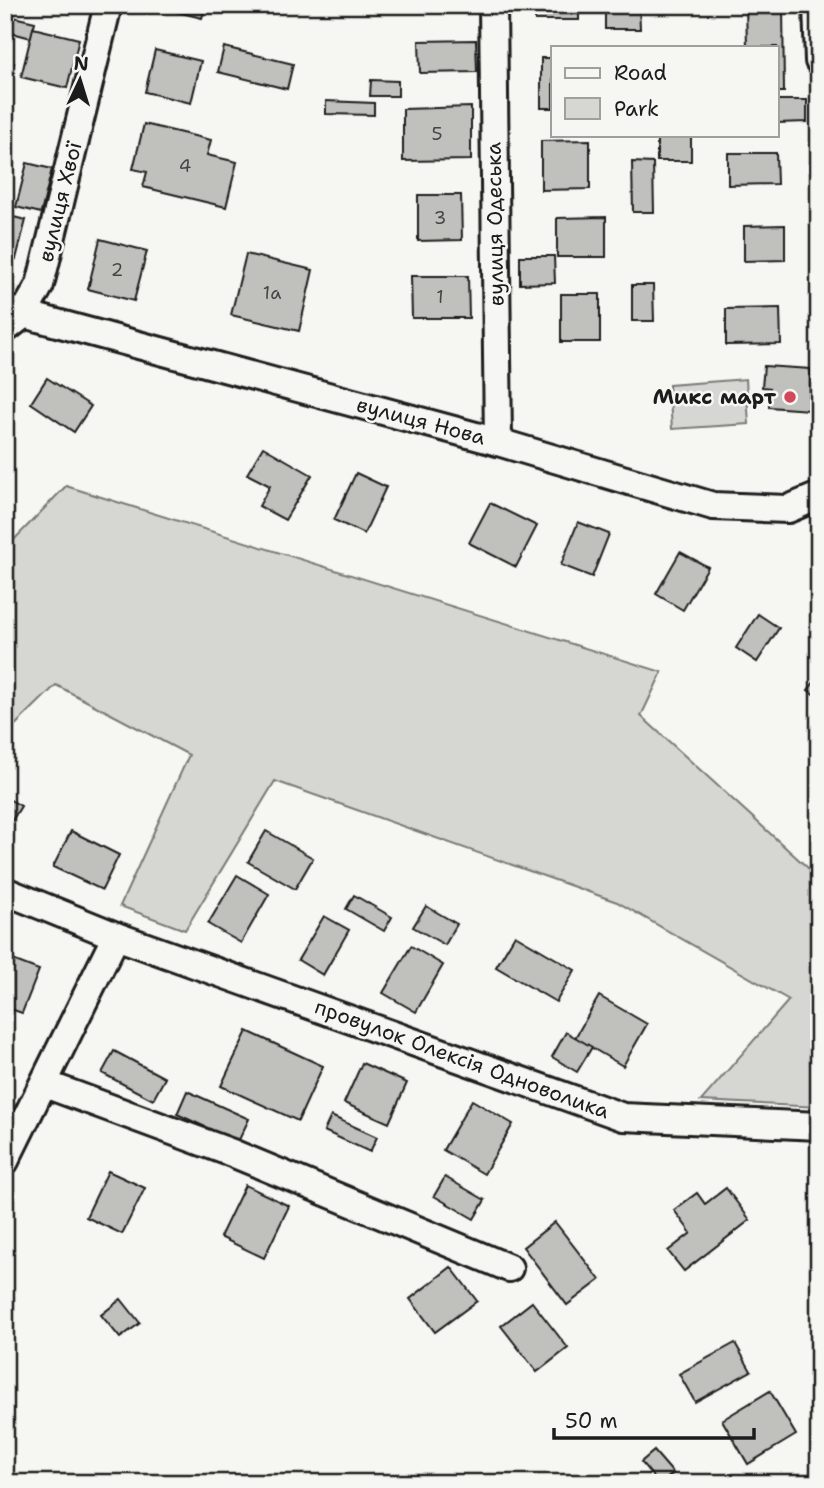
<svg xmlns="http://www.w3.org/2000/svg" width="824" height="1488" viewBox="0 0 824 1488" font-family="'Shantell Sans',sans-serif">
<rect width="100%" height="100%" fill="#f6f6f2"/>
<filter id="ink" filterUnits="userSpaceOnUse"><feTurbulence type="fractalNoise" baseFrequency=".0143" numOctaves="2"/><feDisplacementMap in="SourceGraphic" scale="14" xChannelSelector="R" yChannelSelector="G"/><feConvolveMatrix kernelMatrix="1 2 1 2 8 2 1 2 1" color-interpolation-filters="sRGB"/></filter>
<g filter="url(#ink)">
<g fill="#d6d6d2" stroke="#797977" stroke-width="2">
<polygon points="746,379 749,424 672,429 669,385"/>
<polygon points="66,486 662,672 641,716 819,878 819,1107 701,1101 789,1000 617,902 275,781 185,930 120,906 189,755 56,685 5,735 5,549"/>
</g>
<g fill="#c0c0bd" stroke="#1c1c1c" stroke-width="2">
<polygon points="158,5 206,5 202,18 157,7"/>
<rect x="535" y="5" width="44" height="15"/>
<polygon points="605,5 639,5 640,29 605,29"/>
<polygon points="746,5 783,5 784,92 777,92 777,47 747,47"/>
<polygon points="5,15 35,22 31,38 5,31"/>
<polygon points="33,28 79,39 67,88 21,77"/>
<polygon points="476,40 477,72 420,73 419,41"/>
<polygon points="224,47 293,64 287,89 218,72"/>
<polygon points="155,50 201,61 191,103 145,92"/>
<rect x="541" y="58" width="12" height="50"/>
<polygon points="5,61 14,63 9,85 5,85"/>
<polygon points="371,80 398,81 398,96 370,96"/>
<polygon points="777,100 807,100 807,122 777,123"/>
<polygon points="326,101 374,103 374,115 326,114"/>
<polygon points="471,107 471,160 403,161 403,109"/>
<polygon points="144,124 211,140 207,155 237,162 226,207 143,187 147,172 133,169"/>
<rect x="657" y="135" width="34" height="26"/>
<polygon points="590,140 590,189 541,190 541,141"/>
<polygon points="728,153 776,153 777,184 728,185"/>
<polygon points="632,162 653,163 654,212 633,212"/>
<polygon points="27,163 52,169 41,213 16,207"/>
<polygon points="418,195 461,195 462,240 418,241"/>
<polygon points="5,215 26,220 16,259 5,256"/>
<polygon points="606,217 606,257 557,257 557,218"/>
<polygon points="785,225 785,260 744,261 744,226"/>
<polygon points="100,239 147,251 134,301 88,289"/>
<polygon points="246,254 313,270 299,331 231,315"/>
<polygon points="520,256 554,256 555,283 520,284"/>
<polygon points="411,276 468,276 469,318 412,318"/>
<polygon points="632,285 653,285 654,321 632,321"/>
<rect x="561" y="294" width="39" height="48"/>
<polygon points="780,308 781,344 726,345 726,309"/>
<polygon points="764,366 811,369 809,410 769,407 770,388 762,387"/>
<polygon points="47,378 91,406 74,432 31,403"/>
<polygon points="263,447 312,475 285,520 259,506 270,486 247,474"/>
<polygon points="356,473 386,487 364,534 334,520"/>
<polygon points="490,503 537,526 516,567 469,543"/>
<polygon points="578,522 609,534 592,577 561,565"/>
<polygon points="680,552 708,567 683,610 656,594"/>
<polygon points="758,614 779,628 757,662 736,648"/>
<polygon points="819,676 819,698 808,690"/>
<polygon points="5,797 21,806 5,832"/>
<polygon points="71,831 119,855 102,890 53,867"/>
<polygon points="266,831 313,858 295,889 248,862"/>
<polygon points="237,875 269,894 241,943 208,924"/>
<polygon points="354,895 392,917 384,931 346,909"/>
<polygon points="426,906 457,924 445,945 413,927"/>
<polygon points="324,916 349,930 323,975 298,960"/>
<polygon points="515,935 575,970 556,1002 496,967"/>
<polygon points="411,946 443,965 416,1012 383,993"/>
<polygon points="5,957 39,970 22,1013 5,1007"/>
<polygon points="599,996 647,1024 623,1066 575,1038"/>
<polygon points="247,1031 323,1066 298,1121 221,1086"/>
<polygon points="566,1032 592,1047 577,1072 552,1057"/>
<polygon points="114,1051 165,1078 153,1100 102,1073"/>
<polygon points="362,1063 407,1083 389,1123 344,1103"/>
<polygon points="187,1091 249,1119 238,1142 177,1114"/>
<polygon points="472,1100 513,1124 484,1174 443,1150"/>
<polygon points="331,1116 377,1137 370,1152 324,1131"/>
<polygon points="108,1171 145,1188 122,1234 86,1217"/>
<polygon points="445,1177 485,1200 474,1219 434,1196"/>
<polygon points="245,1185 289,1206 264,1258 220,1237"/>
<polygon points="726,1188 750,1220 684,1271 668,1251 691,1233 674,1210 697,1193 705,1204"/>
<polygon points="555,1222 600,1280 567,1305 523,1247"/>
<polygon points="451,1267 477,1301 435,1332 410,1299"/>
<polygon points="121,1299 140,1323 120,1338 101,1315"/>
<polygon points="532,1302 568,1348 537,1372 501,1326"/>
<polygon points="735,1343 751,1371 695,1402 679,1374"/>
<polygon points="770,1391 796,1435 748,1464 722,1420"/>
<polygon points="654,1451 673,1473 662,1483 658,1483 641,1462"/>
</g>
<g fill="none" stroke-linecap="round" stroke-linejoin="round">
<g stroke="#1c1c1c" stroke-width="32">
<g id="street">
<polyline points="493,5 498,442"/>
<polyline points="817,5 819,61"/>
<polyline points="5,309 498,442 713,506 788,509 819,496"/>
<polyline points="5,329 23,315 40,285 108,5"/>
<polyline points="5,891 116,936"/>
<polyline points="45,1084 232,1153 509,1268"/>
<polyline points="5,1161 116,936 623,1117 819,1126"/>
</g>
</g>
<use href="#street" stroke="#f6f6f2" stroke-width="26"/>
</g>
</g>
<circle fill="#d1495b" stroke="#f6f6f2" stroke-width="2.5" cx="790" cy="397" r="7"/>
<g text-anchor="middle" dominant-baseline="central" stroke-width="5" stroke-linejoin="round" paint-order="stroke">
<g font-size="18" fill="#454544">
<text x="437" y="134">5</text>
<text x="185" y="166">4</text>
<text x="440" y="218">3</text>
<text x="117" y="270">2</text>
<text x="272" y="293">1а</text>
<text x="440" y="297">1</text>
</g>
<g font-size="21" fill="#1c1c1c" stroke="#f6f6f2">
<text transform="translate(60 202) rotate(-76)">вулиця Хвої</text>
<text transform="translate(495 224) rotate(-91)">вулиця Одеська</text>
<text transform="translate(421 421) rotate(15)">вулиця Нова</text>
<text transform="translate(462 1059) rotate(20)">провулок Олексія Одноволика</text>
</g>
<g font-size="21" font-weight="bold" fill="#1c1c1c" stroke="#f6f6f2" text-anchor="end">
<text x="776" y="397">Микс март</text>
</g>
</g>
<rect width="824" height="1488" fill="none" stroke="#f6f6f2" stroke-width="28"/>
<rect x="14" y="14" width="796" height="1460" fill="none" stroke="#1c1c1c" stroke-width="2.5" filter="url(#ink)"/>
<rect x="551" y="46" width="228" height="91" fill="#f6f6f2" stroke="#9f9f9c" stroke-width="2"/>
<rect x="565" y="68" width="35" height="10" fill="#f6f6f2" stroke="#9f9f9c" stroke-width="2"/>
<text x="614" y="80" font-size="21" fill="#1c1c1c">Road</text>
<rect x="565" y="98" width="35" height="21" fill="#d6d6d2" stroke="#9f9f9c" stroke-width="2"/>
<text x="614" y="116" font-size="21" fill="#1c1c1c">Park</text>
<g transform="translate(80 80) rotate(4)" stroke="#f6f6f2" stroke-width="5" paint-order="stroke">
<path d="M0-5L12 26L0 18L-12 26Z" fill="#1c1c1c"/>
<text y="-10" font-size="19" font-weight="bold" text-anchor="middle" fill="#1c1c1c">N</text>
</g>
<path d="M554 1428v10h200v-10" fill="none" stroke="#1c1c1c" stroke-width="3.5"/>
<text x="565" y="1428" font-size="21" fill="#1c1c1c" stroke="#f6f6f2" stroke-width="5" paint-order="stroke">50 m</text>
</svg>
